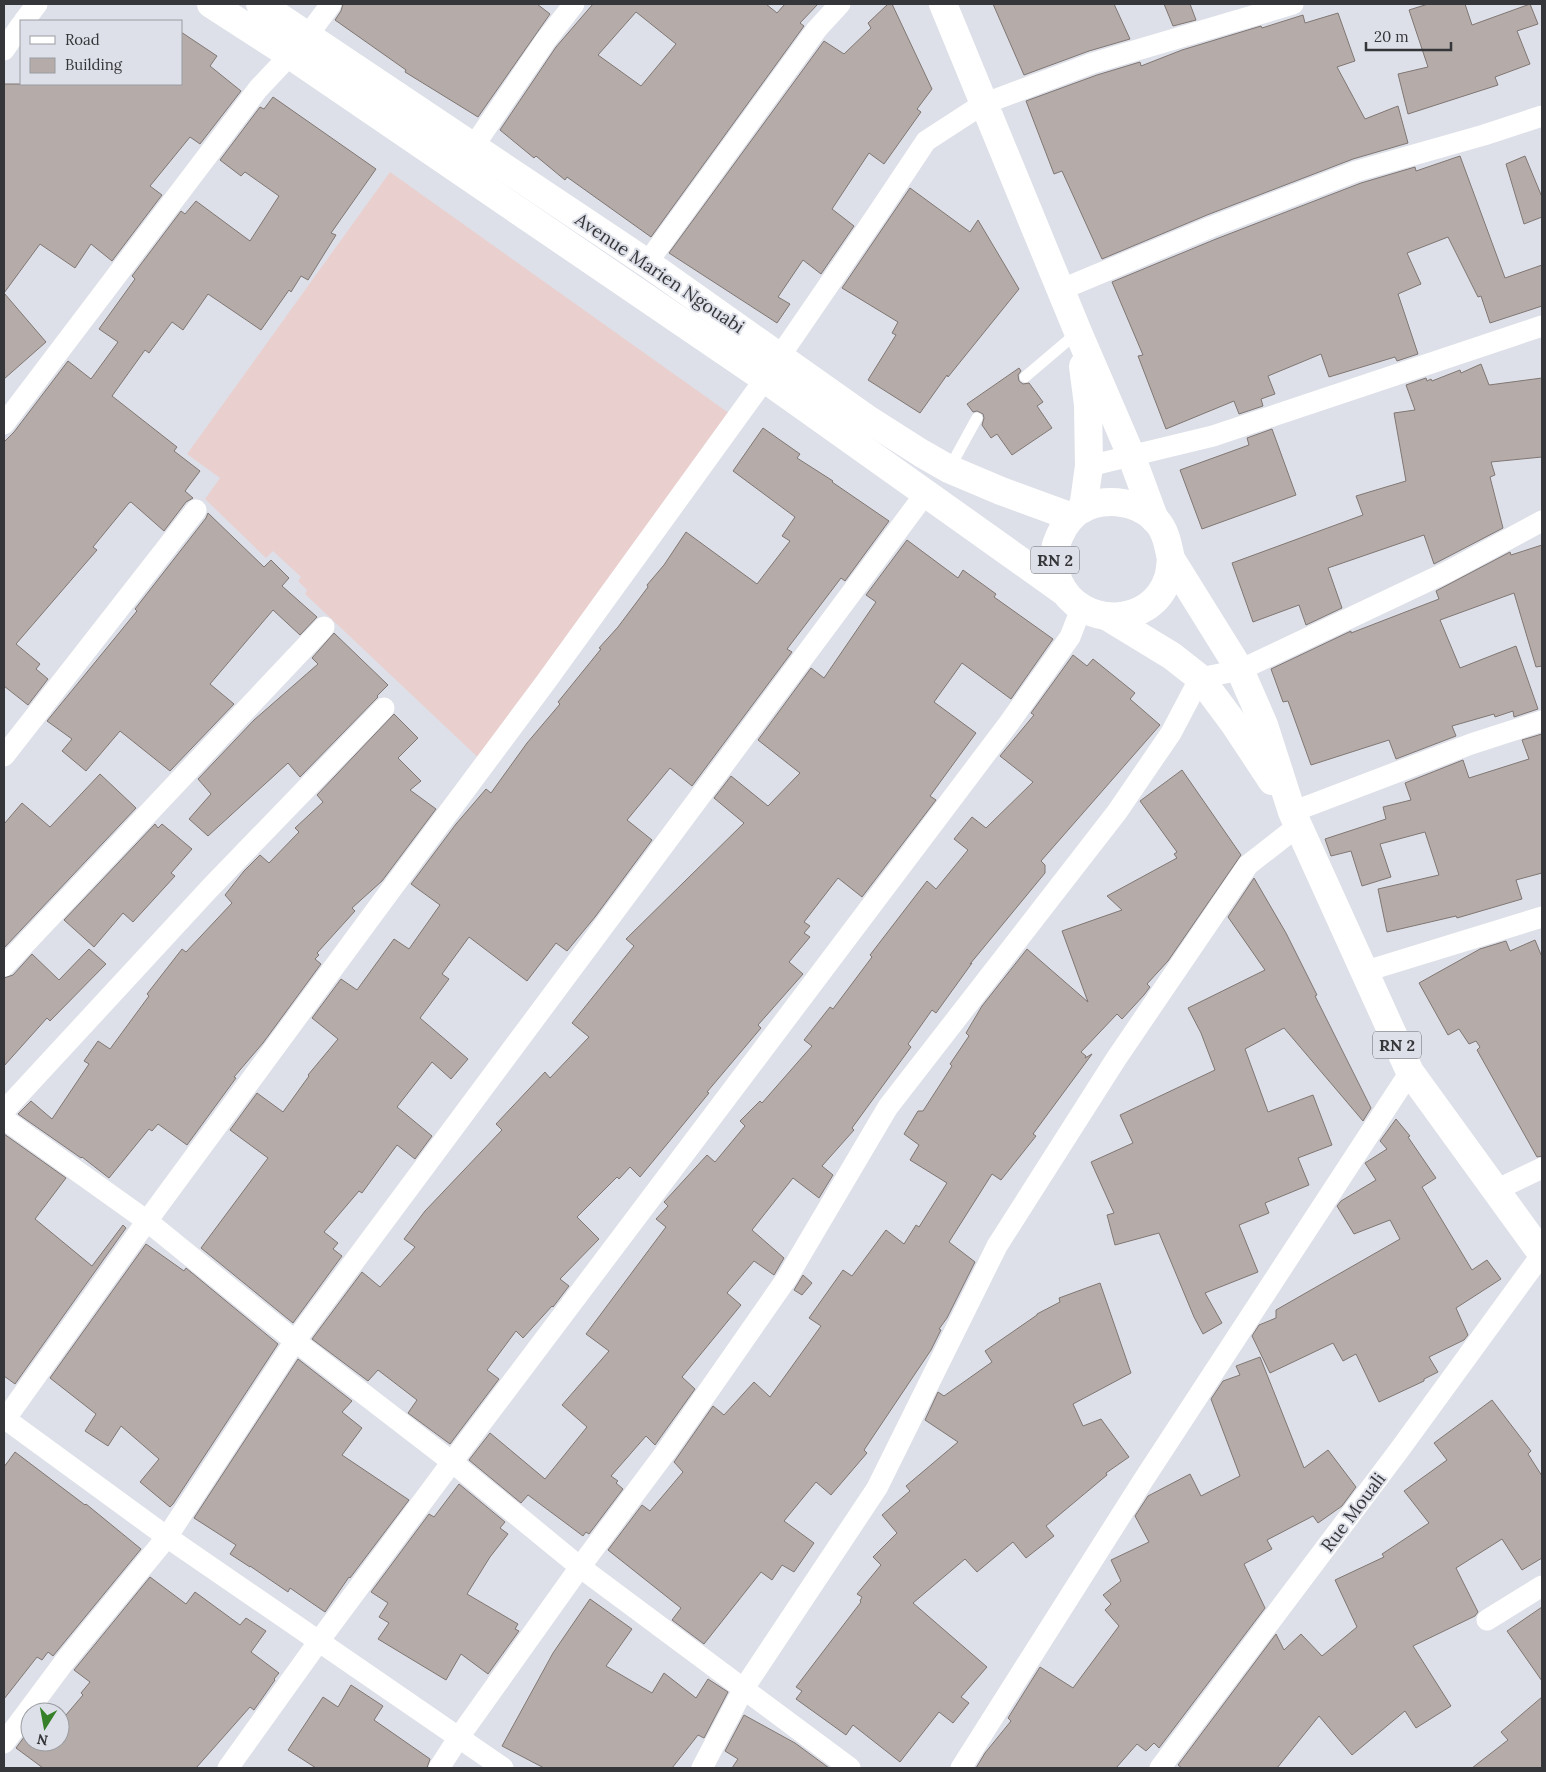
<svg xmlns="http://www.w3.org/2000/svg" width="1546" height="1772" viewBox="0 0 1546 1772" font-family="Lora,serif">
<rect width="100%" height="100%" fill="#dde0e8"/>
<polygon fill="#eacfcf" points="390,172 733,416 486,765 305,594 307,590 298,581 301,577 273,551 266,558 205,499 220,478 187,454"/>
<g fill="#b5aca9" stroke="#807774" fill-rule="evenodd">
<polygon points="343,4 537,4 550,14 478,117 405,72 406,70 335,20 341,11"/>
<path d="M593,4H766L777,13L785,4H818L800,23L804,26L651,237L567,177L565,180L536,156L534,158L500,130L556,47ZM636,12L676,44L641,86L598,55Z"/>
<polygon points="888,4 892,4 932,89 917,109 921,112 884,164 869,153 832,209 854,226 821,274 803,260 778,297 790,304 777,323 669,253 824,41 844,54 871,28 868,23"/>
<polygon points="993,4 1114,4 1130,39 1089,51 1024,75"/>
<polygon points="1164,4 1190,4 1196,20 1173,26"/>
<polygon points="1428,4 1465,4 1472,25 1530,4 1538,24 1517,31 1530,64 1495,77 1498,85 1408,114 1398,74 1428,67 1409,10"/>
<polygon points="1338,13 1355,61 1337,67 1365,119 1398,106 1408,143 1353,159 1207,215 1102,259 1062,171 1054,174 1026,101 1097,75 1140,62 1141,66 1182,50 1261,26 1262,28 1303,15 1305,23"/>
<polygon points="181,32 217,56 210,66 241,91 200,144 190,137 150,186 162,195 112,261 91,244 75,268 40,244 4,293 46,342 4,379 4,84 181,84"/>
<polygon points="273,97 376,169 331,233 336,235 308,280 301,276 291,292 289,290 261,330 208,294 183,330 172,322 149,353 145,350 112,396 177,447 174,451 200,471 185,491 193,498 186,502 164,531 131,502 129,503 93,547 97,550 16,644 40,664 36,669 48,679 28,705 4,686 4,442 14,432 68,361 91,379 118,342 99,329 135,279 132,276 181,211 185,214 196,201 250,241 279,196 245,172 241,176 220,160 260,107 264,109"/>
<polygon points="1460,156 1505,278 1542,265 1542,306 1490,323 1481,296 1478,297 1448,237 1407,253 1421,284 1398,294 1418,354 1397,361 1395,357 1329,377 1321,354 1268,376 1275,394 1261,399 1263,406 1239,414 1234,401 1166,429 1138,356 1143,355 1112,282 1216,239 1361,183 1415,167 1416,171"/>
<polygon points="1525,156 1542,197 1542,217 1524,224 1506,164"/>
<polygon points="910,188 970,232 978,220 1019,289 948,377 947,375 920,413 868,380 896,335 892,333 898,322 842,288"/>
<polygon points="1481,364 1489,385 1542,378 1542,457 1491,462 1495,475 1490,477 1503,528 1434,564 1424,535 1328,568 1342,608 1306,625 1299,605 1253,622 1232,563 1363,515 1356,496 1406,481 1394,413 1415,410 1406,385 1426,378 1427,381 1431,379 1432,381 1460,370 1461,373"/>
<polygon points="1019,368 1021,371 1018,375 1019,381 1023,384 1029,383 1043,402 1037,406 1052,428 1012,455 997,434 991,438 982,425 984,418 983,414 977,411 973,412 967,404"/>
<polygon points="763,428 800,454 797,458 833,481 832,482 889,521 845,581 841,578 787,649 792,652 692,786 670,768 627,820 652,840 595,917 567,951 556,943 527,981 469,937 442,974 449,979 420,1018 468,1059 451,1079 432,1062 397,1107 432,1136 415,1159 397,1145 362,1193 359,1191 324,1232 338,1243 333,1249 342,1256 293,1323 201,1248 268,1158 230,1130 257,1093 283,1112 309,1076 308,1075 338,1039 312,1018 341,979 357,990 394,939 409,949 440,905 411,884 456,824 486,789 491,793 527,743 560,704 558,702 601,649 599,648 618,627 648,587 647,585 664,565 686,532 757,584 790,541 782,536 795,517 733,471"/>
<polygon points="1272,429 1296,495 1202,529 1180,470 1249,445 1247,438"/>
<polygon points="208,513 264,567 271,560 289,578 282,586 317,617 300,635 273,610 210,684 234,704 170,771 120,731 86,771 62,751 72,739 47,721 137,611 135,609 206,518"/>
<polygon points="907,540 958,578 963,570 996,594 994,597 1053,639 1011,699 962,663 934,702 976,733 930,796 936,800 862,897 838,878 804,922 810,926 804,933 810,937 789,962 803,974 758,1025 761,1028 707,1092 709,1093 640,1177 630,1167 619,1179 617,1177 577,1217 599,1239 560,1279 569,1286 553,1307 552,1306 523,1338 516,1331 487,1370 499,1379 450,1444 408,1413 417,1400 378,1370 368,1381 312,1339 362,1272 380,1287 415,1247 404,1239 425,1211 502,1130 496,1124 545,1072 550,1078 589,1037 572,1023 634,946 626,939 744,823 714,798 731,776 768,806 800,773 758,740 811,668 824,678 876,602 866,595"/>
<polygon points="1542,545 1542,666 1536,667 1514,593 1440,620 1460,668 1516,646 1538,709 1514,717 1513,711 1495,717 1494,714 1452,726 1456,736 1396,759 1389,740 1311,765 1288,701 1283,702 1271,669 1351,631 1351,633 1439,599 1436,591 1510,552 1511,555"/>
<polygon points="334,633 388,685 377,696 378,697 300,777 288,763 208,836 189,819 211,794 198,779 254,720 318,664 312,658"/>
<polygon points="1073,655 1087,666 1093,659 1135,693 1130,699 1160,725 1041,861 1045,865 1045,873 970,964 972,963 936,1013 932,1010 908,1044 911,1047 852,1128 854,1130 822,1166 833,1175 819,1198 793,1178 752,1230 784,1258 774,1275 754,1261 727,1293 741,1305 682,1377 695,1389 655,1445 646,1436 611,1476 618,1481 616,1483 623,1489 589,1534 586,1532 583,1536 528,1495 521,1503 469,1460 490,1433 545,1479 587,1427 562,1405 609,1351 586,1334 666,1227 656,1219 668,1206 664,1202 707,1155 715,1162 745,1126 740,1121 760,1101 762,1103 812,1046 804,1040 830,1007 833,1009 872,957 870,955 927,881 936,889 968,850 954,839 972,817 986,828 1033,782 1000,756 1034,715 1031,713"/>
<polygon points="394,714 418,738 398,758 421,781 410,790 436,809 382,881 352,908 355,911 317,953 319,955 315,959 321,964 263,1043 234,1077 236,1078 187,1145 158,1124 152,1131 149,1129 109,1178 82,1157 81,1158 18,1114 31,1101 52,1119 89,1064 84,1061 98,1041 110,1049 149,996 147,994 182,949 186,952 232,903 225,895 244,871 260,855 269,863 299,832 295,828 323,802 317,795"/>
<polygon points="1542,734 1542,873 1516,880 1522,899 1457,918 1456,916 1387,932 1378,889 1439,875 1425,832 1380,844 1391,877 1362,886 1351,851 1331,856 1325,839 1386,819 1383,807 1411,800 1405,783 1463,760 1469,778 1529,759 1522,740"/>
<polygon points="1182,770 1241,855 1168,961 1147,984 1150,987 1144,995 1122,1019 1117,1014 1081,1052 1086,1056 1085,1058 1092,1054 1033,1134 1036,1136 1001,1180 992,1174 949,1242 975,1262 947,1318 939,1329 941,1330 931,1350 864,1450 867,1453 831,1495 816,1482 784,1521 814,1543 794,1572 782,1565 772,1580 761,1572 704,1644 672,1620 681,1608 608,1550 642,1505 650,1511 683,1472 674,1462 713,1406 724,1415 754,1382 770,1397 821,1326 809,1318 843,1270 852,1276 886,1230 904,1244 916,1225 919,1227 947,1183 910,1160 919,1145 904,1134 918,1111 923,1111 952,1066 950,1064 969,1036 966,1033 982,1006 1027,949 1088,1002 1062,931 1122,910 1107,896 1177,858 1174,854 1177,852 1140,801"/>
<polygon points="100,774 136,808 4,948 4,824 22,803 50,827"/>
<polygon points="155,824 158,828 162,824 192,849 171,873 175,876 133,922 123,913 94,947 64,920"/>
<polygon points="1254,878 1286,933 1317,995 1315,996 1371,1108 1363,1121 1284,1028 1245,1049 1268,1112 1313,1095 1332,1145 1298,1158 1309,1185 1265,1203 1269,1213 1239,1225 1258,1272 1205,1293 1222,1323 1203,1334 1194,1317 1159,1233 1115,1245 1107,1215 1114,1213 1091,1162 1133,1143 1120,1115 1215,1070 1201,1033 1188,1008 1265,970 1228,917"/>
<polygon points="1535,940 1542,957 1542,1156 1537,1157 1477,1050 1480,1047 1476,1041 1469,1044 1459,1029 1448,1035 1419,983 1480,949 1506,941 1510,951"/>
<polygon points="89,949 106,964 50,1021 47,1018 4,1066 4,978 13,975 32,954 59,980"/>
<polygon points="1396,1119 1410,1136 1408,1137 1436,1178 1422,1187 1472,1270 1487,1260 1501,1279 1456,1308 1468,1335 1464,1340 1429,1357 1438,1372 1424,1379 1424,1381 1379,1402 1356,1354 1343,1361 1333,1343 1270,1373 1252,1336 1259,1325 1276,1318 1276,1310 1400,1239 1390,1220 1354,1234 1337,1206 1341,1201 1376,1180 1365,1163 1387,1149 1380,1141"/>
<polygon points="4,1134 66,1178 35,1219 92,1266 123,1225 126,1228 15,1384 4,1376"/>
<polygon points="146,1244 184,1271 186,1268 278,1344 173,1504 170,1507 140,1482 159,1459 121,1426 108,1446 85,1431 96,1414 50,1378"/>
<polygon points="803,1275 812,1283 802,1295 794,1290"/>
<polygon points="1100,1283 1131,1373 1073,1404 1083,1426 1101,1419 1129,1457 1106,1473 1107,1475 1046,1526 1054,1536 1026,1558 1013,1542 977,1572 965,1559 913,1603 987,1667 961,1697 969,1703 953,1723 939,1712 900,1762 853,1725 846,1735 796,1699 802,1691 796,1687 861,1602 860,1601 862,1597 857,1594 881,1565 873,1557 897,1533 882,1515 910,1491 906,1486 958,1442 925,1420 938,1392 944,1396 992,1362 985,1351 1037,1315 1037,1314 1060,1302 1059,1298"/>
<polygon points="1260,1357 1304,1468 1328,1450 1356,1487 1342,1506 1318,1523 1313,1516 1267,1540 1272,1549 1244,1564 1265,1608 1159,1748 1154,1743 1146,1751 1137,1744 1116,1768 976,1768 985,1753 1011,1721 1008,1718 1040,1667 1073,1688 1119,1626 1105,1610 1111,1604 1103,1595 1121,1581 1111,1560 1149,1542 1135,1516 1148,1496 1190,1474 1201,1496 1240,1476 1211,1399 1223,1381 1240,1375 1236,1366"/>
<polygon points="298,1359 352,1401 342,1412 362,1428 342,1455 409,1500 350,1578 349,1577 325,1612 290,1588 288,1592 250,1566 250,1567 230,1554 236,1545 194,1518"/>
<polygon points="1492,1400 1531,1451 1528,1454 1542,1476 1542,1558 1522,1570 1502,1539 1456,1568 1478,1612 1475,1616 1413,1646 1451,1706 1416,1728 1405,1711 1352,1755 1319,1716 1277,1768 1182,1768 1178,1765 1276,1634 1284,1650 1301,1634 1322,1656 1357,1627 1335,1580 1384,1557 1382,1554 1429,1523 1404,1491 1447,1460 1434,1443"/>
<polygon points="15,1452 85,1505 86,1504 141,1549 53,1656 48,1652 42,1660 37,1657 4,1699 4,1467"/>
<polygon points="459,1484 505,1522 500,1528 508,1534 490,1557 467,1594 518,1624 515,1629 519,1631 488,1674 461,1654 446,1680 378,1639 389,1623 379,1617 388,1603 371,1592 429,1514 434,1517"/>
<polygon points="150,1577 186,1604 195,1592 240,1625 246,1618 266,1631 251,1652 279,1673 274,1679 275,1680 254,1710 250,1707 196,1768 43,1768 16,1748 30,1729 30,1742 60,1742 60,1722 83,1695 81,1693 90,1682 74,1670"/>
<polygon points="590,1599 632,1629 606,1666 652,1693 664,1673 696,1698 708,1679 728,1692 704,1738 698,1735 672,1768 544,1768 502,1746 553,1653"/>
<polygon points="1542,1607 1542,1681 1507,1631"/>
<polygon points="351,1685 383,1706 374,1720 430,1759 427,1768 316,1768 288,1750 323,1697 338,1707"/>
<polygon points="1542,1697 1542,1768 1472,1768 1508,1740 1501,1732"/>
<polygon points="744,1715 795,1743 829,1768 732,1768 738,1759 725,1751"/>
</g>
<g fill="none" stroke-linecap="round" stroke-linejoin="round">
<g stroke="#fff" stroke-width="11">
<polyline points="1025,377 1078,332"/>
<polyline points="949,469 977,418"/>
</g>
<g stroke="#fff" stroke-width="21">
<polyline points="24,21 37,4"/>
<polyline points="308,35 331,4"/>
<polyline points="4,50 21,25"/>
<polyline points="473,147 546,40 574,4"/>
<polyline points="647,263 817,29 840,4"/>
<polyline points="1060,290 1211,227 1357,171 1484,135 1542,116"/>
<polyline points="780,356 876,216 926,141 983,104 1093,63 1293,4"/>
<polyline points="4,424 258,89 290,55"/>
<polyline points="1089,466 1213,436 1542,326"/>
<polyline points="4,756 196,510"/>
<polyline points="1292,812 1471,744 1542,721"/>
<polyline points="4,966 324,627"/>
<polyline points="1363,972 1542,917"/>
<polyline points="4,1111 210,888 384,708"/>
<polyline points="4,1119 147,1221 295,1341 452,1462 580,1567 850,1768"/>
<polyline points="1496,1190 1542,1168"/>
<polyline points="4,1418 167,1537 503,1768"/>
<polyline points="4,1421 147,1221 393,887 545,683 765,379"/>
<polyline points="1487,1620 1542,1586"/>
<polyline points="4,1743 65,1661 167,1537 295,1341 925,494"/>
<polyline points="228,1768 319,1641 452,1462 1009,723 1070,637 1081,609"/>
<polyline points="439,1768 459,1737 580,1567 668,1449 787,1278 888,1107 1117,812 1171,733 1200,678 1240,670 1447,572 1542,521"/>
<polyline points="702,1768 744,1688 877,1488 997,1246 1116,1059 1248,865 1298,826"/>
<polyline points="961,1768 1144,1479 1410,1072"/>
<polyline points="1160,1768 1400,1449 1542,1254"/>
</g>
<g stroke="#fff" stroke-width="28">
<polyline points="211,4 290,55 765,379 1063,591"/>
<polyline points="260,4 647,263 866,418 921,453 949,469 1001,491 1072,517"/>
</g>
<g stroke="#fff" stroke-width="28">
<polyline points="943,4 1078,332 1131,455 1155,520"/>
<polyline points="1083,366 1088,405 1089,466 1083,509"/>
<path d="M1171,559C1170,565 1170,572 1168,578C1152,628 1080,629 1059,582C1054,570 1053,557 1056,545C1060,533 1066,521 1076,513C1099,496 1136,499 1156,520C1166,531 1168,545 1171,559L1240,670L1264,725L1292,812L1410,1072L1542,1254"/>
<polyline points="1108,617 1172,656 1200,678 1235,725 1272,781"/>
</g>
</g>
<g text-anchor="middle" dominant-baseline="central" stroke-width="4" stroke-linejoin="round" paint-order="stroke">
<g fill="#dde0e8" stroke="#67696e" stroke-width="1">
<rect x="1031" y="546.5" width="48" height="27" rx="4"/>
<rect x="1373" y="1031.5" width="48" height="27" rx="4"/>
</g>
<g font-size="16" font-weight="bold" fill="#353639">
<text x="1055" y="560">RN 2</text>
<text x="1397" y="1045">RN 2</text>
</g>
<g font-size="18" fill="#353639" stroke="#dde0e8">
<text transform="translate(660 273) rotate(34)">Avenue Marien Ngouabi</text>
<text transform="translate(1353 1512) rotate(-53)">Rue Mouali</text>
</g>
</g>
<rect width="1546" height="1772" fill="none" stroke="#353639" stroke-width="10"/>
<rect x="20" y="20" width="162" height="65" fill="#dde0e8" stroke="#9a9ca2"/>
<rect x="30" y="36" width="25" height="8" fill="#ffffff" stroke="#9a9ca2"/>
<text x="65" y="45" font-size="15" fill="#353639">Road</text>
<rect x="30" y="58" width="25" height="15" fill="#b5aca9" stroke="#9a9ca2"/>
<text x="65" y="70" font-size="15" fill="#353639">Building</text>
<g transform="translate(45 1727) rotate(191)"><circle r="24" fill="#dde0e8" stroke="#9a9ca2"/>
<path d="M0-4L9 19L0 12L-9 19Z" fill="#358028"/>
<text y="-8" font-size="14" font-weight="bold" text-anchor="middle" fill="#353639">N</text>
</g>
<path d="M1366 42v8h85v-8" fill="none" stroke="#353639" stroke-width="2.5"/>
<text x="1374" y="42" font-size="15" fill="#353639" stroke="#dde0e8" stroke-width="4" paint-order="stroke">20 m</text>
</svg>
